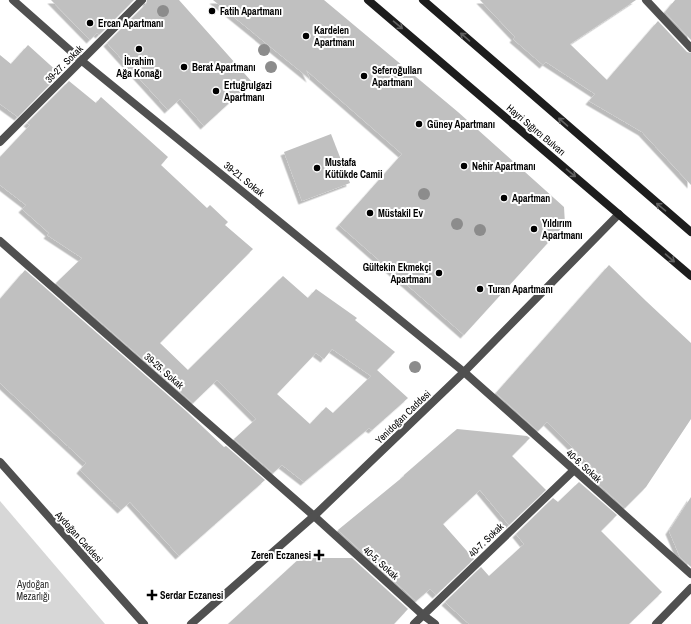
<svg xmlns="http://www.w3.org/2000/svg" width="691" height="624" viewBox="0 0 691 624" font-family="'Archivo Narrow',sans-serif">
<defs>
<filter id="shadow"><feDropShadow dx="-3.5" dy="3.5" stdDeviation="0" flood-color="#0004"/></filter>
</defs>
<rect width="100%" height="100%" fill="#fff"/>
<polygon fill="#d7d7d7" points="0,501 105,624 0,624"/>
<g fill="#c0c0c0" fill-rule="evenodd" filter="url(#shadow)">
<polygon points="51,0 134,0 99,35 97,33 90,40"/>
<polygon points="147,0 179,0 252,82 204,126 180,99 168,110 107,43 146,4"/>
<polygon points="213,0 324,0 458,112 564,207 565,224 464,335 339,225 402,154 306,70 310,79"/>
<polygon points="480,0 636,0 570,44 607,80 658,21 687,52 691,53 691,185 642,132 589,101 595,94 546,62 543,65 513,39 515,37"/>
<polygon points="675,0 691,0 691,40 665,12"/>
<polygon points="28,45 60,74 18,117 0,104 0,55 11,64"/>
<path d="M69,81L96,103L101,97L168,157L161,165L207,208L210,205L228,222L225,225L253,249L160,343L188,370L283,276L308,298L316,289L357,318L355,320L395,352L377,370L408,398L372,430L369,428L304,482L282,465L273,473L234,439L256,419L217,380L193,403L56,283L82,258L47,235L49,233L22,209L26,205L0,185V157L30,125L27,123ZM332,349L371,376L333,413L326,407L310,424L277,394L316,353L324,359Z"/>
<polygon points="331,134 350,183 302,201 284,152"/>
<polygon points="609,265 646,301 691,343 691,419 646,487 625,508 587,474 593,468 547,422 538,431 496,393"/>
<polygon points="25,270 186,411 224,447 226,446 265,480 179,556 130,502 121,510 80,470 86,463 0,383 0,299"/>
<polygon points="457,429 527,436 530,438 512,456 546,490 509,525 480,490 443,524 474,559 436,595 430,589 416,601 338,530 404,476 404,475"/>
<polygon points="579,482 617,515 601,531 662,592 629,624 469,624 445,602 481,567 489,576 524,544 516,534 553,498 558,502"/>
<polygon points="691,497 691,567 680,557 669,531"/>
<polygon points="300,558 352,558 408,609 394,624 228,624"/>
</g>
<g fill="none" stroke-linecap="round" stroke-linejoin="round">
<g stroke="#505050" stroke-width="8">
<polyline points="13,0 82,61 464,372 691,574"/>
<polyline points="646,0 691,48"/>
<polyline points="0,142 142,0"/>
<polyline points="0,241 314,516 423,615 435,624"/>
<polyline points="0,462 144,624"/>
<polyline points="191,624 314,516 464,372 619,214"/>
<polyline points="414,624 574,470"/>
<polyline points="656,624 691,588"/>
</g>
<g stroke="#1d1d1d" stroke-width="8">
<polyline points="368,0 691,276"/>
<polyline points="423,0 691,232"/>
</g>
</g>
<g fill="#8c8c8c">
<circle cx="163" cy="11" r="6"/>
<circle cx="264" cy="50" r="6"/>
<circle cx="271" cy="67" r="6"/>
<circle cx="424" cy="194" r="6"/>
<circle cx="457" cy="224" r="6"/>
<circle cx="480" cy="230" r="6"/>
<circle cx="415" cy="367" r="6"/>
</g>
<defs><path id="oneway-shaft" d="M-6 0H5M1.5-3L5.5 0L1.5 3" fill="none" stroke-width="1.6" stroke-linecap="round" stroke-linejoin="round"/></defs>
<g stroke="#616161">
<use href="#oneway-shaft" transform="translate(398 25) rotate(40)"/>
<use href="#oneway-shaft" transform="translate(465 37) rotate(-139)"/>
<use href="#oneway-shaft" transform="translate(563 122) rotate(-139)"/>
<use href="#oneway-shaft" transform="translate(571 173) rotate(40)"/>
<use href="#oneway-shaft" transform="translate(661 207) rotate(-140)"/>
<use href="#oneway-shaft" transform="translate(670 258) rotate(41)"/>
</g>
<g fill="#000" stroke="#fff" stroke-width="1.5">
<circle cx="212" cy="11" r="4"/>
<circle cx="90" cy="23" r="4"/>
<circle cx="306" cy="36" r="4"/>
<circle cx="139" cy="49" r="4"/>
<circle cx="184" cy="67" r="4"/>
<circle cx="364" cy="76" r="4"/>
<circle cx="216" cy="91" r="4"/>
<circle cx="419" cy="124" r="4"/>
<circle cx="464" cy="166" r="4"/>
<circle cx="317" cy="168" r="4"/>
<circle cx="504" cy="198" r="4"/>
<circle cx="370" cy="213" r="4"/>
<circle cx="534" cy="229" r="4"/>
<circle cx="439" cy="273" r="4"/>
<circle cx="480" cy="289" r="4"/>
<path d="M317 549h4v4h4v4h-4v4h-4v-4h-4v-4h4z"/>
<path d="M150 589h4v4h4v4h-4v4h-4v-4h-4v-4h4z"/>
</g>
<g text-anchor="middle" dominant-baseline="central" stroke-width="4" stroke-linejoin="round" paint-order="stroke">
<g font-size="10" font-weight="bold" fill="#000" stroke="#fff" text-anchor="start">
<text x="220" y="11">Fatih Apartmanı</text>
<text x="98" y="23">Ercan Apartmanı</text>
<text x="314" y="30">Kardelen<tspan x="314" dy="12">Apartmanı</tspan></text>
<text x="139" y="61" text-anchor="middle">İbrahim<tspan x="139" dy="12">Ağa Konağı</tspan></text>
<text x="192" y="67">Berat Apartmanı</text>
<text x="372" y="70">Seferoğulları<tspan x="372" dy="12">Apartmanı</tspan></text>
<text x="224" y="85">Ertuğrulgazi<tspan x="224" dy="12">Apartmanı</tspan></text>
<text x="427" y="124">Güney Apartmanı</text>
<text x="325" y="162">Mustafa<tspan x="325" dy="12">Kütükde Camii</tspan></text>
<text x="472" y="166">Nehir Apartmanı</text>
<text x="512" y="198">Apartman</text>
<text x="378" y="213">Müstakil Ev</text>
<text x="542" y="223">Yıldırım<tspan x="542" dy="12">Apartmanı</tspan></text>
<text x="431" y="267" text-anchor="end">Gültekin Ekmekçi<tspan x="431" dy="12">Apartmanı</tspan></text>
<text x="488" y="289">Turan Apartmanı</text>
<text x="311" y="555" text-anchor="end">Zeren Eczanesi</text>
<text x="160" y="595">Serdar Eczanesi</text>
</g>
<g font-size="10" fill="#000" stroke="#fff">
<text transform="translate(64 64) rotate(-45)">39-27. Sokak</text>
<text transform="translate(536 130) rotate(40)">Hayri Sığırcı Bulvarı</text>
<text transform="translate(244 179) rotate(39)">39-21. Sokak</text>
<text transform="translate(164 371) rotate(41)">39-25. Sokak</text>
<text transform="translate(403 417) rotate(-44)">Yenidoğan Caddesi</text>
<text transform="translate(584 466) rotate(42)">40-6. Sokak</text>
<text transform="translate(79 537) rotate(48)">Aydoğan Caddesi</text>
<text transform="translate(486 540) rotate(-44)">40-7. Sokak</text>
<text transform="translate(381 563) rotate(42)">40-5. Sokak</text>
</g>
<g font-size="10" fill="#2e2e2e" stroke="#fff">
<text x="33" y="584">Aydoğan<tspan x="33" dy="12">Mezarlığı</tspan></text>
</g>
</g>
</svg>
